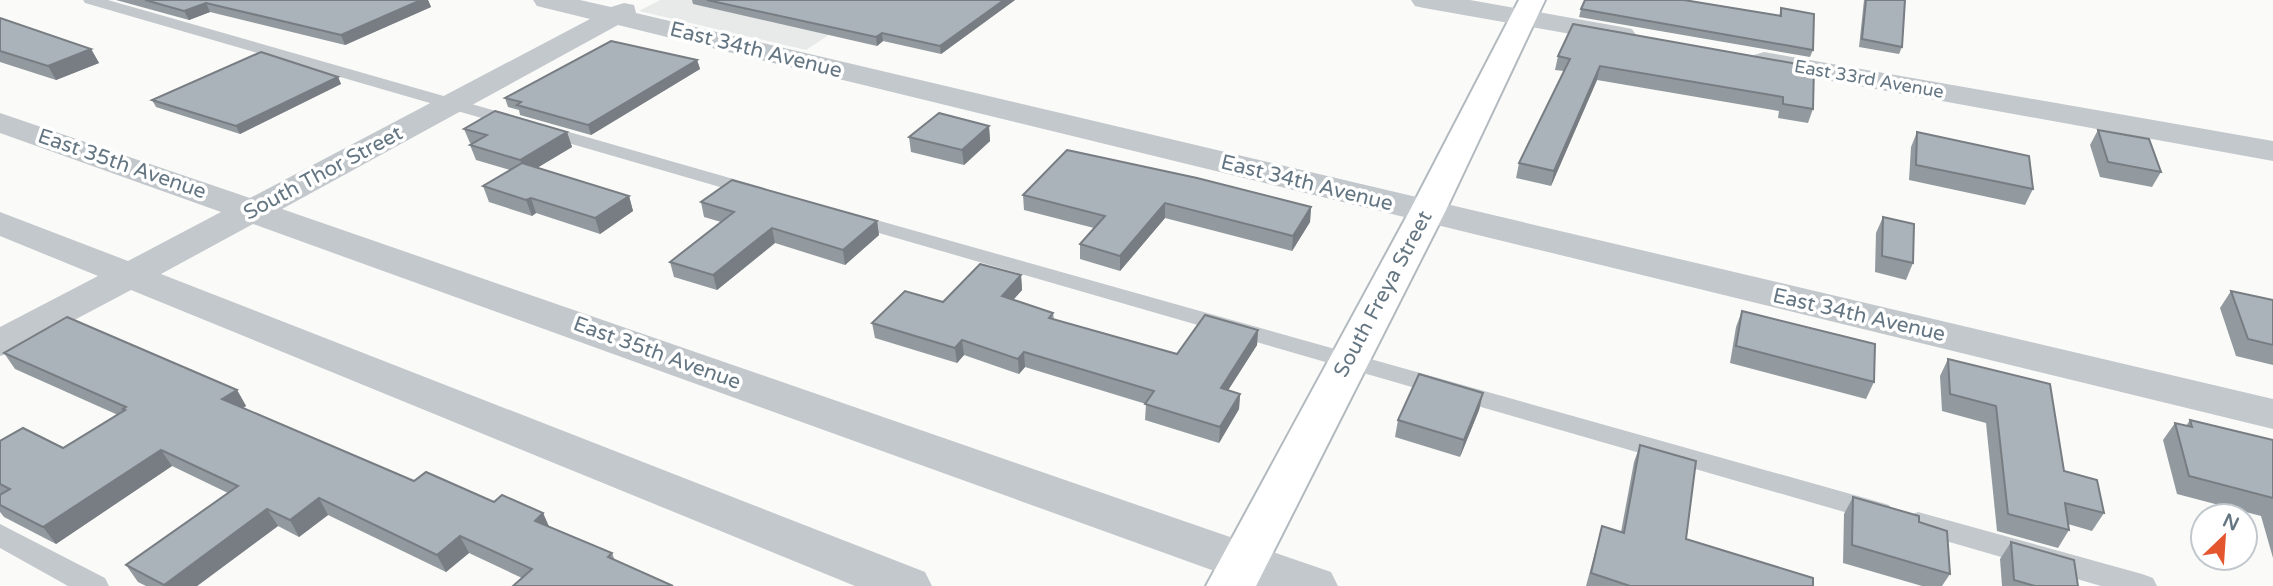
<svg xmlns="http://www.w3.org/2000/svg" width="2273" height="586" viewBox="0 0 2273 586" font-family="'Varela Round',sans-serif">
<rect width="100%" height="100%" fill="#fafaf8"/>
<polygon fill="#e8e9e9" points="660,0 882,0 806,50 639,11"/>
<g fill="none" stroke-linecap="round" stroke-linejoin="round">
<g stroke="#b3babf" stroke-width="4">
<polygon id="secondary" points="1519,0 1545,0 1445,212 1256,586 1206,586 1409,212"/>
</g>
<g fill="#c3c8cc" fill-rule="evenodd">
<polygon points="83,0 108,0 765,188 768,192 758,198 751,196 85,3"/>
<polygon points="848,212 1879,502 1889,505 1893,512 1889,519 1879,522 841,222 838,218"/>
<polygon points="1918,512 2142,574 2153,578 2157,586 2101,586 1908,530 1904,523 1908,516"/>
<polygon points="0,524 105,578 109,586 68,586 0,548"/>
</g>
<g fill="#c3c8cc" fill-rule="evenodd">
<polygon points="533,0 580,0 611,7 624,3 634,5 636,13 2273,399 2273,429 618,25 282,209 1331,572 1338,586 1256,586 253,224 161,274 925,572 932,586 855,586 131,290 14,352 0,356 0,327 98,276 0,236 0,212 128,261 221,212 0,133 0,113 250,198 590,19 537,6"/>
<polygon points="1411,0 1470,0 1622,27 1632,29 1636,35 1632,41 1622,43 1424,8 1415,6"/>
<polygon points="1764,52 2273,141 2273,161 1754,67 1749,61 1754,55"/>
</g>
<use href="#secondary" fill="#fff" fill-rule="evenodd"/>
</g>
<g fill="#929a9f">
<polygon points="116,0 428,0 431,7 345,45 210,12 189,20"/>
<polygon points="692,0 1015,0 941,54 883,41 877,46 693,4"/>
<polygon points="1864,0 1905,0 1902,47 1899,54 1859,47"/>
<polygon points="1781,8 1813,50 1810,57 1579,17 1581,9 1779,16"/>
<polygon points="0,18 91,49 99,63 56,80 0,62"/>
<polygon points="1558,56 1814,67 1813,109 1808,123 1778,118 1779,111 1597,80 1551,186 1516,178 1519,163 1564,71 1555,70"/>
<polygon points="697,60 700,69 591,135 520,115 519,110 508,107 505,98"/>
<polygon points="338,77 341,84 240,134 156,107 152,100"/>
<polygon points="989,126 990,141 964,165 911,152 909,137"/>
<polygon points="464,129 567,132 572,147 537,168 629,196 633,211 600,234 536,213 532,216 489,202 483,186 510,170 476,160 470,145 472,144 470,143"/>
<polygon points="2098,130 2161,172 2152,187 2100,177 2090,145"/>
<polygon points="1917,132 2033,189 2025,205 1909,180 1911,147"/>
<polygon points="1023,195 1311,207 1310,222 1292,251 1165,218 1120,271 1080,259 1080,244 1094,228 1024,210"/>
<polygon points="701,202 877,221 879,235 845,265 775,243 717,290 674,277 670,262 721,222 704,217"/>
<polygon points="1883,217 1913,263 1906,280 1875,272 1876,233"/>
<polygon points="1021,275 1022,290 1013,300 1053,313 1054,320 1177,354 1258,330 1257,345 1228,390 1240,394 1239,409 1219,443 1145,420 1146,404 1025,367 1019,374 964,355 957,363 875,338 872,323 943,302"/>
<polygon points="2231,291 2273,300 2273,365 2236,356 2220,308"/>
<polygon points="1742,311 1874,382 1866,399 1730,363 1736,327"/>
<polygon points="4,353 237,390 246,406 243,408 414,481 494,502 543,513 549,526 612,553 615,561 522,578 469,553 446,572 328,515 299,537 278,526 197,586 146,586 138,582 126,565 228,493 172,466 56,544 4,517 0,512 0,495 1,494 0,494 0,441 63,448 118,415 15,369"/>
<polygon points="1948,359 2064,471 2104,513 2092,531 2068,524 2069,530 2058,548 1997,531 1986,423 1942,411 1940,376"/>
<polygon points="1483,393 1479,410 1460,457 1395,437 1398,420"/>
<polygon points="2190,420 2273,440 2273,558 2261,516 2177,494 2163,440 2175,423 2186,426"/>
<polygon points="1640,445 1686,539 1813,586 1586,586 1602,526 1621,532 1634,462"/>
<polygon points="1853,497 1950,574 1942,586 1922,586 1843,563 1844,514"/>
<polygon points="2011,542 2078,586 2002,586 2000,559"/>
</g>
<g fill="#777d82">
<polygon points="421,0 428,0 431,7 345,45 341,35"/>
<polygon points="1004,0 1015,0 941,54 940,46"/>
<polygon points="206,3 210,12 189,20 184,11"/>
<polygon points="882,33 883,41 877,46 876,37"/>
<polygon points="91,49 99,63 56,80 48,66"/>
<polygon points="697,60 700,69 591,135 588,125"/>
<polygon points="1600,66 1597,80 1551,186 1554,171"/>
<polygon points="338,77 341,84 240,134 236,126"/>
<polygon points="989,126 990,141 964,165 962,150"/>
<polygon points="567,132 572,147 525,175 520,160"/>
<polygon points="629,196 633,211 600,234 595,218"/>
<polygon points="531,198 536,213 532,216 526,200"/>
<polygon points="1165,203 1165,218 1120,271 1120,256"/>
<polygon points="1311,207 1310,222 1292,251 1293,236"/>
<polygon points="877,221 879,235 845,265 843,250"/>
<polygon points="772,228 775,243 717,290 713,275"/>
<polygon points="1021,275 1022,290 1003,311 1002,296"/>
<polygon points="1258,330 1257,345 1220,403 1221,388"/>
<polygon points="962,340 964,355 957,363 955,348"/>
<polygon points="1024,352 1025,367 1019,374 1018,359"/>
<polygon points="237,390 246,406 232,415 222,399"/>
<polygon points="1483,393 1479,410 1460,457 1464,440"/>
<polygon points="1240,394 1239,409 1219,443 1220,427"/>
<polygon points="161,450 172,466 56,544 43,527"/>
<polygon points="319,498 328,515 299,537 290,520"/>
<polygon points="267,509 278,526 197,586 165,586 164,585"/>
<polygon points="543,513 550,530 535,521"/>
<polygon points="460,536 469,553 446,572 437,555"/>
</g>
<g fill="#aab3b9" stroke="#777d82" stroke-width="2">
<polygon points="145,0 421,0 341,35 206,3 184,11"/>
<polygon points="707,0 1004,0 940,46 882,33 876,37"/>
<polygon points="1585,0 1684,0 1781,16 1781,8 1814,14 1813,50 1581,9"/>
<polygon points="1866,0 1905,0 1902,47 1862,39"/>
<polygon points="0,18 91,49 48,66 0,51"/>
<polygon points="1573,24 1814,67 1813,109 1783,104 1783,97 1600,66 1554,171 1519,163 1570,59 1558,56"/>
<polygon points="611,41 697,60 588,125 517,105 521,102 505,98"/>
<polygon points="261,52 338,77 236,126 152,100"/>
<polygon points="495,111 567,132 520,160 470,145 487,135 464,129"/>
<polygon points="939,113 989,126 962,150 909,137"/>
<polygon points="2098,130 2149,139 2161,172 2108,162"/>
<polygon points="1917,132 2029,156 2033,189 1916,165"/>
<polygon points="1067,150 1197,178 1311,207 1293,236 1165,203 1120,256 1080,244 1105,216 1023,195"/>
<polygon points="522,163 629,196 595,218 531,198 526,200 483,186"/>
<polygon points="732,180 877,221 843,250 772,228 713,275 670,262 734,212 701,202"/>
<polygon points="1883,217 1914,224 1913,263 1882,256"/>
<polygon points="980,264 1021,275 1002,296 1053,313 1049,318 1177,354 1205,315 1258,330 1221,388 1240,394 1220,427 1145,404 1154,391 1024,352 1018,359 962,340 955,348 872,323 905,291 943,302"/>
<polygon points="2231,291 2273,300 2273,345 2248,339"/>
<polygon points="1742,311 1875,344 1874,382 1736,346"/>
<polygon points="67,317 237,390 222,399 414,481 426,472 494,502 502,495 543,513 535,521 612,553 608,557 673,586 513,586 532,569 460,536 437,555 319,498 290,520 267,509 164,585 126,565 238,486 161,450 43,527 0,505 0,495 10,489 0,484 0,441 23,428 63,448 125,410 123,409 126,407 4,353"/>
<polygon points="1948,359 2050,384 2064,471 2097,480 2104,513 2065,503 2069,530 2008,514 1996,406 1950,394"/>
<polygon points="1419,374 1483,393 1464,440 1398,420"/>
<polygon points="2190,420 2273,440 2273,498 2189,476 2175,423 2192,427"/>
<polygon points="1640,445 1696,461 1686,539 1813,578 1813,586 1630,586 1591,573 1602,526 1624,533"/>
<polygon points="1853,497 1919,516 1919,522 1947,531 1950,574 1852,545"/>
<polygon points="2011,542 2074,560 2078,586 2035,586 2014,580"/>
</g>
<g text-anchor="middle" dominant-baseline="central" stroke-width="7" stroke-linejoin="round" paint-order="stroke">
<g font-size="18" fill="#657683" stroke="#fff">
<text transform="translate(1869 79) rotate(10)">East 33rd Avenue</text>
</g>
<g font-size="21" fill="#657683" stroke="#fff">
<text transform="translate(756 50) rotate(14)">East 34th Avenue</text>
<text transform="translate(122 164) rotate(19)">East 35th Avenue</text>
<text transform="translate(323 173) rotate(-28)">South Thor Street</text>
<text transform="translate(1307 183) rotate(14)">East 34th Avenue</text>
<text transform="translate(1383 294) rotate(-62)">South Freya Street</text>
<text transform="translate(1859 315) rotate(13)">East 34th Avenue</text>
<text transform="translate(657 353) rotate(20)">East 35th Avenue</text>
</g>
</g>
<g transform="translate(2224 537) rotate(25)"><circle r="33" fill="#ffffff" stroke="#c1c8cd" stroke-width="2"/>
<path d="M0-5L12 26L0 18L-12 26Z" fill="#e4572e"/>
<text y="-10" font-size="19" font-weight="bold" text-anchor="middle" fill="#657683">N</text>
</g>
</svg>
